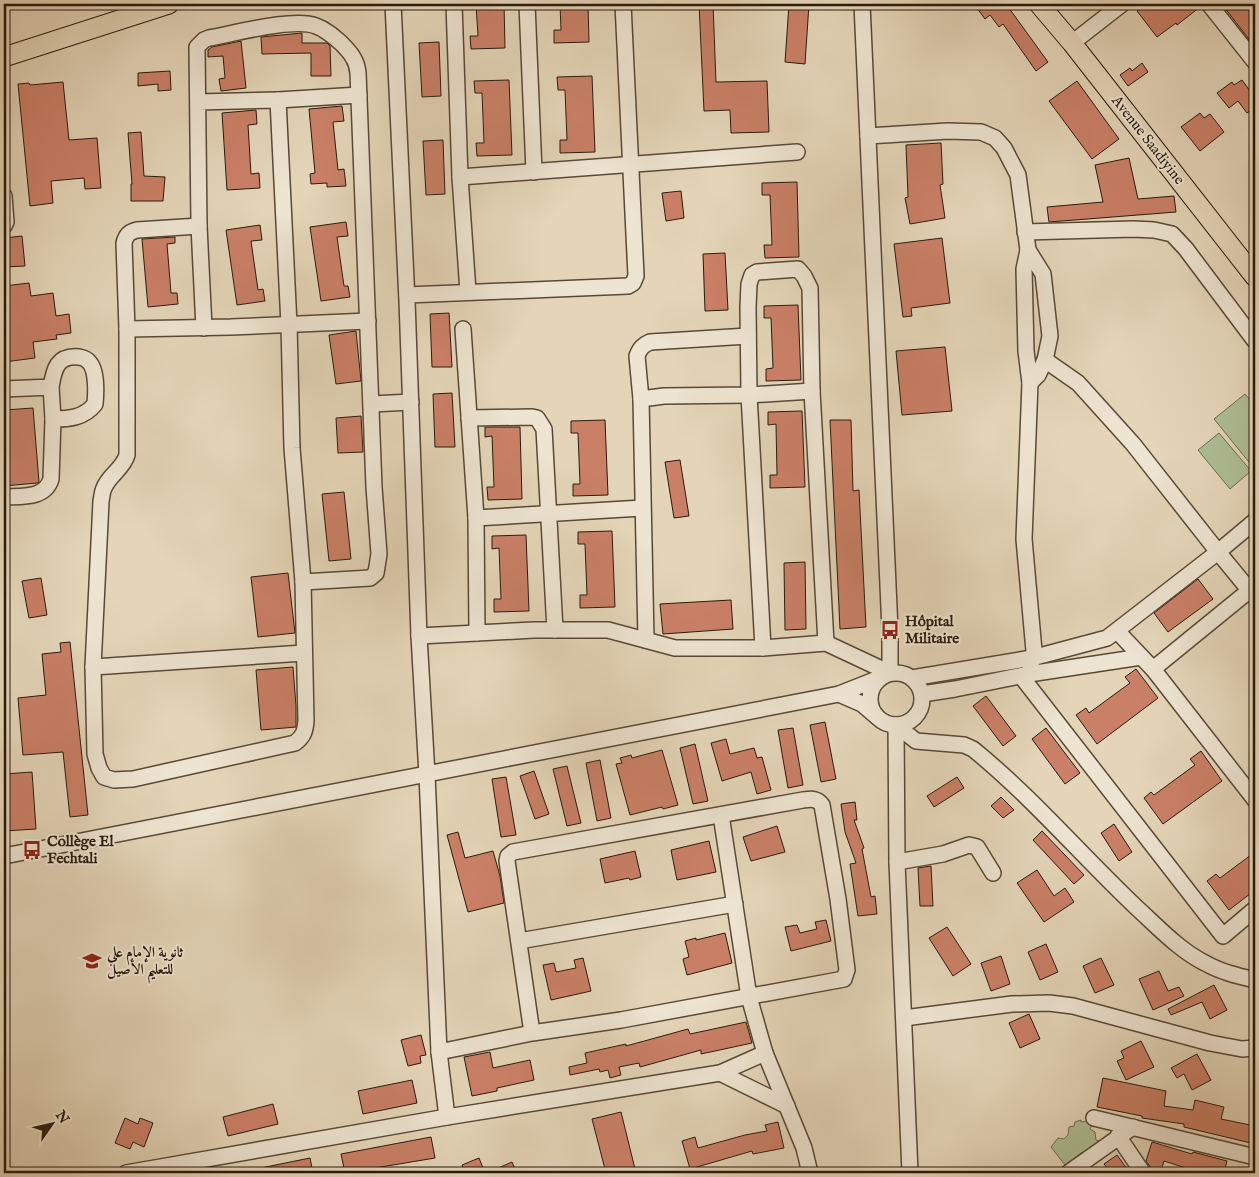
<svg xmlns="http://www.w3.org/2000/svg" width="1259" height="1177" viewBox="0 0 1259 1177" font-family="'IM FELL English',Amiri,serif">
<rect width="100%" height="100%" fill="#e4d5b8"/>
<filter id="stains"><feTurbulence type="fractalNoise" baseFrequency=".004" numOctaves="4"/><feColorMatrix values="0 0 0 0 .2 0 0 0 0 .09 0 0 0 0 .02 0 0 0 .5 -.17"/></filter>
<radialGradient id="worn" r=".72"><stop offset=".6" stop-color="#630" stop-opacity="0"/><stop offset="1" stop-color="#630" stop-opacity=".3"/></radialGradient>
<g fill="#aebe94" stroke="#6c6c50">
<polygon points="1245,394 1255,406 1255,464 1253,467 1214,419"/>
<polygon points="1219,433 1251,471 1230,489 1198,450"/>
<polygon points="1081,1120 1081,1122 1090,1121 1092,1125 1090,1129 1095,1132 1096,1140 1099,1141 1092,1151 1081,1153 1065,1165 1051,1147 1058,1138 1064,1139 1068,1135 1069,1127 1074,1126 1075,1122"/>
</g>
<g fill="#ca8067" stroke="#291a0c">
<polygon points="476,4 504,4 505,48 471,49 470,36 478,36"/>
<polygon points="560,4 588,4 589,42 554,43 554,30 561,30"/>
<polygon points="699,4 713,4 716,82 767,81 769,132 731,133 730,110 704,111"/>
<polygon points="789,4 809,4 805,64 785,62"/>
<polygon points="974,4 1006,4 1048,62 1036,71 1003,24 999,27 990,15 985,19"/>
<polygon points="1146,4 1200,4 1200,7 1177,25 1176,23 1157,37 1137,11"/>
<polygon points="1228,4 1255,4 1255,47 1224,7"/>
<polygon points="302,33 302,43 327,43 330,46 331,76 311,76 311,53 262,54 261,37"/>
<polygon points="241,41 246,88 221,91 219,79 225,78 223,56 208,57 208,50 212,47"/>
<polygon points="439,42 441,96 422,97 419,43"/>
<polygon points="1142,63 1148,72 1128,86 1120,75 1130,68 1132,71"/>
<polygon points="170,71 171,90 158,91 158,84 138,86 138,73"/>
<polygon points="592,76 595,152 560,153 560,140 567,140 565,90 558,90 557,77"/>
<polygon points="509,80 512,155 477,156 476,143 484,143 482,93 475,93 474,81"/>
<polygon points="1242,80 1255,98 1255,107 1247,113 1238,101 1229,108 1217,93 1232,82 1234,85"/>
<polygon points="1077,81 1119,139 1092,159 1049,101"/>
<polygon points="63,82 69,140 97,138 101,188 85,189 84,178 51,181 53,203 30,206 18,84 29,83 30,85"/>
<polygon points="342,106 344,121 333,122 338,170 344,169 346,186 327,187 327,183 311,184 310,174 315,173 309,109"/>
<polygon points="256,110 257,124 248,125 251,174 259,173 260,188 227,190 222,113"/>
<polygon points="1200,113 1204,118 1210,114 1224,132 1200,151 1181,127"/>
<polygon points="141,132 144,176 165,177 163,201 131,201 131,184 132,184 128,133"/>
<polygon points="443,140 445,194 426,195 423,141"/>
<polygon points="941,143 943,184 940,185 945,218 910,224 905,198 908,197 906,145"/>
<polygon points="1129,158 1138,199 1174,196 1176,212 1049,222 1047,207 1103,202 1095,165"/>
<polygon points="797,182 799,257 765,258 764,245 772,245 770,195 762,195 762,183"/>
<polygon points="681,191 684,218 666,221 662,193"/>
<polygon points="346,222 348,236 337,237 344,286 348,286 350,297 321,301 310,227"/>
<polygon points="260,225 262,240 251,241 258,290 263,289 265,301 237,305 226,230"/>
<polygon points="22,236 25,266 4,267 4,238"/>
<polygon points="175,237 175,243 167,244 171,293 177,293 178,304 148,307 142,239"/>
<polygon points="942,238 950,303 911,308 912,316 903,317 894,244"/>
<polygon points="725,253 728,310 705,311 703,254"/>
<polygon points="29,283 31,296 53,293 56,316 69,314 71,333 56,335 57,339 33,342 35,358 4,362 4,349 5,348 4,286"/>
<polygon points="798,305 801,380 766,381 766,369 773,368 771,318 764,318 764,306"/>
<polygon points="449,313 452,367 432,367 430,314"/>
<polygon points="356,331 361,381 336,384 329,335"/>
<polygon points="945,347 952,411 902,415 896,351"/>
<polygon points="452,393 455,447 435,447 433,394"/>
<polygon points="33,408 39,482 37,483 4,486 4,472 9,472 7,424 4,425 4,410"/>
<polygon points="802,411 805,487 770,488 770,475 777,475 776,424 768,425 768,412"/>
<polygon points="361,416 363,452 338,453 336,418"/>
<polygon points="605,420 608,495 573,496 573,484 580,484 578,433 571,433 571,421"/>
<polygon points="830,420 851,420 853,491 859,490 866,627 840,629"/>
<polygon points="485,427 520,427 522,499 488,500 487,487 494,487 492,436 485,437"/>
<polygon points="680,460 689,516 674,518 665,462"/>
<polygon points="344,492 351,559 329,561 322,494"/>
<polygon points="612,531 615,607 580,608 580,595 587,595 585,544 578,544 578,532"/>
<polygon points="526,535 529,611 494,612 494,599 501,599 499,548 492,549 492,536"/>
<polygon points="805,562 806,629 785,630 784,563"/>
<polygon points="288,573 295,633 258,637 251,577"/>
<polygon points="41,578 47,615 29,618 22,581"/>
<polygon points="1198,579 1213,599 1168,632 1154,613"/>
<polygon points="731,600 733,629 663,634 660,604"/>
<polygon points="70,642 88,815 70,817 63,752 23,755 18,698 46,695 42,654 61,652 60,643"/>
<polygon points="293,667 296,706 296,727 261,730 256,670"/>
<polygon points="1136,669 1158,698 1097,744 1076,715 1086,708 1089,713 1130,683 1125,677"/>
<polygon points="986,696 1016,736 1003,746 973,706"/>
<polygon points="825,722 836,779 821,782 810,725"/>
<polygon points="793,728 803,785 788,788 778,730"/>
<polygon points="1046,728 1080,773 1065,784 1032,739"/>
<polygon points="726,739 730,754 754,748 757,758 762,757 771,790 757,794 751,772 722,781 711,743"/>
<polygon points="695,744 708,801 693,804 680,748"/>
<polygon points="662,750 678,805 663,809 662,807 630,815 616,764 622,763 620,758 631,755 632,758"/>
<polygon points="1201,751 1222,781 1163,824 1144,798 1151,792 1154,795 1195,765 1190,759"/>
<polygon points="600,760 611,818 597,821 586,763"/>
<polygon points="567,766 581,823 567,826 553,769"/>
<polygon points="534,771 549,814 535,819 520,776"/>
<polygon points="32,772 36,829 4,831 4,774"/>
<polygon points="506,777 516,835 501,837 492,779"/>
<polygon points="957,777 964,788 934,807 927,796"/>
<polygon points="1001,797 1014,810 1003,818 991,806"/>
<polygon points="855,802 857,820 854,820 864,848 862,849 871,897 875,896 877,914 858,916 850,864 856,863 845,832 841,804"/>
<polygon points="1114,824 1132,852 1119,861 1101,833"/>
<polygon points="777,826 785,852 751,861 743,837"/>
<polygon points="1042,831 1084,875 1074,884 1033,840"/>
<polygon points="458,832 465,858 493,851 500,876 504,903 468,912 447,835"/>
<polygon points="709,841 716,872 677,880 671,850"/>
<polygon points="635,851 641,877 630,880 629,878 605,883 600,859"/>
<polygon points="1255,852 1255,890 1229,910 1207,881 1216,874 1220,878"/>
<polygon points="931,866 933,906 920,906 918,868"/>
<polygon points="1037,870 1054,896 1065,888 1074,902 1044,922 1017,883"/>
<polygon points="826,920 831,941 791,951 785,927 797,925 800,933 817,929 815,922"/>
<polygon points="947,927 971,964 953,976 929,938"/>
<polygon points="725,933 732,963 687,975 683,959 689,957 685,941 696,938 696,940"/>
<polygon points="1046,944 1058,972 1040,980 1028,952"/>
<polygon points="1001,956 1010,984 991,991 981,963"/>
<polygon points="583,958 591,991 551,1000 543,965 554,963 556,972 576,968 574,960"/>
<polygon points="1101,958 1114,985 1095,993 1083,966"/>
<polygon points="1159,971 1168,991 1179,987 1184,996 1153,1010 1139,979"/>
<polygon points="1214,985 1227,1010 1210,1019 1202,1002 1171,1015 1168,1009"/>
<polygon points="1029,1014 1040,1039 1020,1048 1009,1023"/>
<polygon points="746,1022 752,1043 701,1054 701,1050 640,1067 639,1063 619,1067 621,1075 610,1078 608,1070 600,1072 599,1069 570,1075 569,1067 587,1063 585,1053 626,1044 626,1046 688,1029 690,1034"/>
<polygon points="421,1035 426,1055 420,1056 421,1063 408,1066 401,1040"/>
<polygon points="1141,1041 1154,1067 1126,1080 1117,1061 1124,1058 1121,1051"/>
<polygon points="490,1052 493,1068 530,1060 534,1080 497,1088 497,1091 472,1096 464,1057"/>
<polygon points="1197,1054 1211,1080 1192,1090 1184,1074 1177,1078 1171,1068"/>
<polygon points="1103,1078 1166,1091 1164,1106 1193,1110 1195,1100 1224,1107 1221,1119 1255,1126 1255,1144 1184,1127 1184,1124 1142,1118 1142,1116 1097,1107"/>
<polygon points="412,1080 417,1103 363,1114 358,1091"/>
<polygon points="273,1104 278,1124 228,1136 223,1117"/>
<polygon points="621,1112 636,1173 606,1173 592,1119"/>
<polygon points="125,1118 138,1124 140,1118 153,1123 144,1147 133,1142 130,1149 115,1143"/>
<polygon points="778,1122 784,1148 753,1154 752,1151 690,1169 682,1141 695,1137 698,1148 745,1135 767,1131 765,1125"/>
<polygon points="431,1137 435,1158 345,1173 341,1154"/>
<polygon points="1152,1142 1192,1154 1193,1152 1227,1161 1224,1173 1185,1173 1186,1168 1164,1161 1161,1171 1151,1168 1146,1161"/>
<polygon points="1117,1155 1130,1173 1111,1173 1104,1164"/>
<polygon points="310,1158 313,1173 257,1173 256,1169"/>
<polygon points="479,1158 485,1173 465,1173 462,1165"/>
<polygon points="512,1162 517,1173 487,1173"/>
</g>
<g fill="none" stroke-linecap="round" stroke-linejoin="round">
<g stroke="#584937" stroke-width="18">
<g id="minor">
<polyline points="393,4 407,301 419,636 427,775 439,1052 447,1117"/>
<polyline points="454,4 460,177"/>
<polyline points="527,4 534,172"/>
<polyline points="1209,4 1255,62"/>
<polyline points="1072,43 1122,4"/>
<polyline points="278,100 359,95"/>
<path d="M198,102L278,100L289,325L292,448L303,582L370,578L376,573L379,554L374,487L358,73C357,60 350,52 341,43C333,36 325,29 316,26C294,17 233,34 209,38L204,40L197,47L199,226L204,328"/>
<polyline points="868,136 948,131 981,132 995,138 1004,148 1018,175 1028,250 1024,269 1026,351 1030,383 1024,539 1034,651 1029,674"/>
<polyline points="4,196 6,222 4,226"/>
<path d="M199,226L137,230C129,232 126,235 124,243L127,329V455C123,469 109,475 104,488C102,492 102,497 101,501L93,667L95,754L99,768L104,777L114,780L133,779L295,743C304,736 305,731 306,721L303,582"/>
<polyline points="1025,232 1133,229 1154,230 1172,234 1186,249 1255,341"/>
<polyline points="1028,250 1043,274 1050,336 1045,360 1038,375 1030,383"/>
<polyline points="468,292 460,177 797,152"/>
<polyline points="407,295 628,286 633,283 636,276 623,4"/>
<polyline points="127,329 231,327 368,321"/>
<polyline points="463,329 476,518"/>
<polyline points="1045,360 1078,383 1133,444 1218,552 1255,521"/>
<path d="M4,389L51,387C54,369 57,355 79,357C83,358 86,358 89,362C97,370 96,393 95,404C84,418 69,419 53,419L51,387"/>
<path d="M641,399L637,356C640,348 643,345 650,342L748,336"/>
<polyline points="372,404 411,402"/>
<polyline points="469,418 532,417 537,418 544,429 555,630"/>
<path d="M4,497C22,496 45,499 51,479L53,419"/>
<polyline points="642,508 476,518 477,633 534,630 608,630 675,648 763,648 826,643 890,673 890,630 862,4"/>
<polyline points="1117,631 1153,669 1255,800"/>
<polyline points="419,636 477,633"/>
<polyline points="646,640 641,399 664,396 749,395 812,391 826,643"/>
<polyline points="763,648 749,395 748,307 749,284 752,275 757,272 798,269 804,276 810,288 812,391"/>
<polyline points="93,667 304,653"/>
<polyline points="1153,669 1250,590"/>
<circle cx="896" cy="699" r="26"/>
<polyline points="1021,676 1223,936 1255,909"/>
<polyline points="912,678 1032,658 1107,638 1218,552 1255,597"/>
<polyline points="839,694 862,704 876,716"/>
<polyline points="922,694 955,689 1029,674 1141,657"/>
<path d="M896,725L916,741L964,745L973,749C1032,797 1082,856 1137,908C1158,927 1179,950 1205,963C1221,972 1238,976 1255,980"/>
<polyline points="896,725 897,862 910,1173"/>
<polyline points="721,815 749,997 765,1053 804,1148 810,1173"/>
<polyline points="4,856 839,694 882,677"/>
<polyline points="897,862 943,854 969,845 977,847 993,873"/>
<polyline points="519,941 735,904"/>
<polyline points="904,1018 1012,1004 1049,1003 1073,1006 1210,1043 1242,1049 1255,1048"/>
<path d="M439,1052L532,1033L621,1020L844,979L847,970L838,899L822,805C817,798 811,799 803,800L513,852L508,856L507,861L532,1033"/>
<polyline points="720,1073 787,1106"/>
<polyline points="1094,1118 1255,1157"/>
<polyline points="1118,1136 1143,1173"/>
<polyline points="126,1173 447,1117 720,1073 765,1053"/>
<polyline points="1068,1173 1133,1127"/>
</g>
</g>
<g stroke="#291a0c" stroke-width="21">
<g id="major">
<polyline points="1039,4 1072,43 1255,277"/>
<polyline points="4,57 169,4"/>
</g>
</g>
<use href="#minor" stroke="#ede4d1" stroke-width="15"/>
<use href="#major" stroke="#e4d5b8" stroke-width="19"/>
</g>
<defs>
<g id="bus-bare" transform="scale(1.5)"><path d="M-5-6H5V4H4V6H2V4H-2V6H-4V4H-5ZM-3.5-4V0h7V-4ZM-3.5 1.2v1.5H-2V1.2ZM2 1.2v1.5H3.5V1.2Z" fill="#8f2418" stroke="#ede4d1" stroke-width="2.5" paint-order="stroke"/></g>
<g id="school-bare" transform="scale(1.5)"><path d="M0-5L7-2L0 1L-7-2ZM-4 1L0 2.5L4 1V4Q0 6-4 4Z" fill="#8f2418" stroke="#ede4d1" stroke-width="2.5" paint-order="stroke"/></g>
</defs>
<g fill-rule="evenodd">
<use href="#bus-bare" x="890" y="630"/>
<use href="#bus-bare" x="32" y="850"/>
<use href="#school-bare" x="92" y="961"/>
</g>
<g text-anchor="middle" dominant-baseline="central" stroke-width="4" stroke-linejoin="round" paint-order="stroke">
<g font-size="15" fill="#291a0c" stroke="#ede4d1">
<text transform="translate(1148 140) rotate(52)">Avenue Saadiyine</text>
</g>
<g font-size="15" font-weight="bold" fill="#291a0c" stroke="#ede4d1" text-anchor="start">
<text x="905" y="621">Hôpital<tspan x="905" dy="17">Militaire</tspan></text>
<text x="47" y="841">Collège El<tspan x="47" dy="17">Fechtali</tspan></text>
<text x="107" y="952">ثانوية الإمام علي<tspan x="107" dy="17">للتعليم الأصيل</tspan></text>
</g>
</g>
<rect width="1259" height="1177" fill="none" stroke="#e4d5b8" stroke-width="20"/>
<rect x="5" y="5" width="1249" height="1167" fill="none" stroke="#291a0c" stroke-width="2.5"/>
<rect x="10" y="10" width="1239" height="1157" fill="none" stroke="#291a0c"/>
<g transform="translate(52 1124) rotate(56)" stroke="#ede4d1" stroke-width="4" paint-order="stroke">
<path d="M0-4L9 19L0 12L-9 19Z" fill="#291a0c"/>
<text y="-8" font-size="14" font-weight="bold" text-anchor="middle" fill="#291a0c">N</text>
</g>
<rect width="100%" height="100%" filter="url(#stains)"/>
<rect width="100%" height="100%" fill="url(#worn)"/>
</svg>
